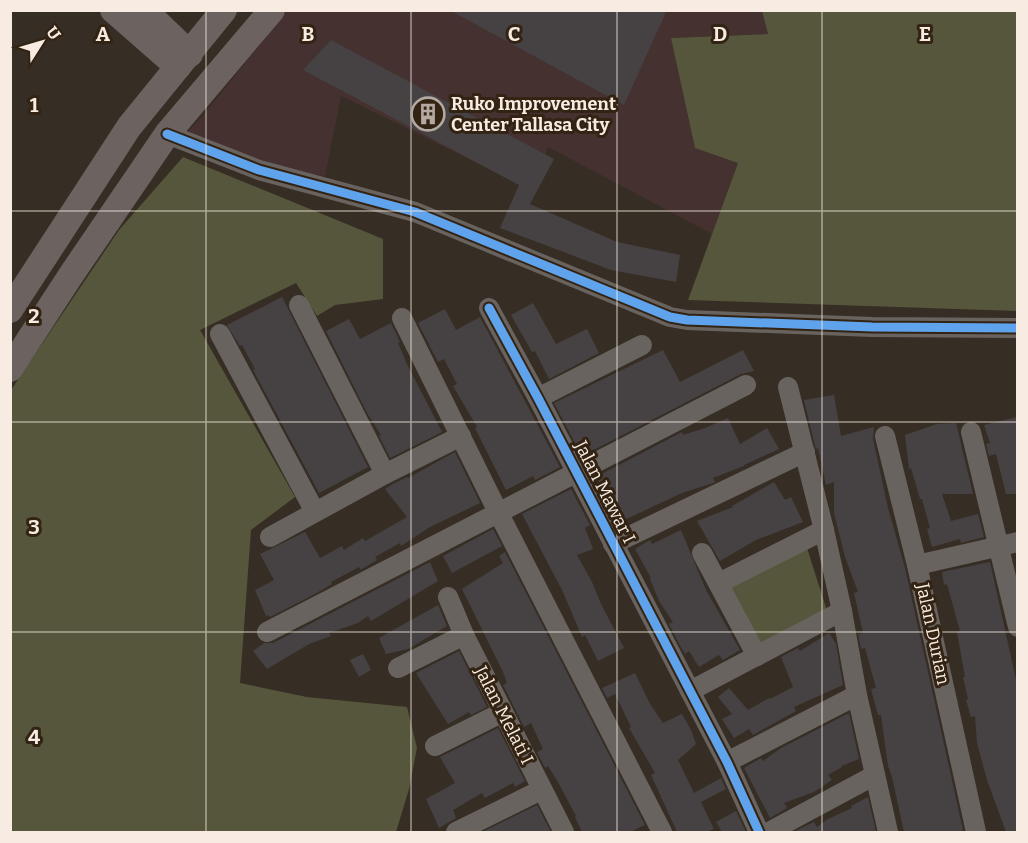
<svg xmlns="http://www.w3.org/2000/svg" width="1028" height="843" viewBox="0 0 1028 843" font-family="Bitter,serif">
<rect width="100%" height="100%" fill="#362d24"/>
<polygon fill="#443130" points="762,10 769,34 671,38 738,163 712,234 548,147 532,190 341,96 325,176 297,172 185,134 201,118 287,11"/>
<g fill="#55563b">
<polygon points="762,11 1017,11 1017,311 688,300 738,163 695,148 671,38 768,34"/>
<polygon points="183,157 383,239 383,299 335,305 317,316 296,283 200,330 295,497 251,530 240,683 307,697 407,707 417,748 409,789 396,832 11,832 11,390 119,230"/>
<polygon points="807,548 828,614 763,648 728,588"/>
</g>
<g fill="#464243">
<polygon points="449,10 667,10 624,105"/>
<polygon points="331,40 554,159 530,204 617,242 680,255 676,282 611,270 500,228 519,185 303,70"/>
<polygon points="282,297 368,467 319,493 253,370 255,369 242,345 240,346 227,325"/>
<polygon points="533,303 556,344 587,329 599,353 549,379 535,351 532,352 511,315"/>
<polygon points="445,309 456,330 480,317 560,467 535,480 533,476 506,490 475,428 477,427 453,386 457,384 444,359 438,362 418,323"/>
<polygon points="349,319 360,339 391,323 400,342 398,343 407,364 442,432 390,458 379,436 381,435 367,413 326,331"/>
<polygon points="663,350 680,382 743,350 754,371 741,374 582,456 554,403"/>
<polygon points="834,395 841,436 874,427 873,439 888,508 905,568 963,830 958,832 904,832 892,777 888,766 881,715 878,715 871,689 876,688 865,648 861,649 858,634 863,633 854,593 858,592 845,557 834,513 834,482 826,485 818,448 816,449 815,446 804,400"/>
<polygon points="1017,417 1017,494 1006,494 996,454 989,456 986,444 990,443 984,425"/>
<polygon points="728,418 740,444 767,428 779,449 744,465 744,466 713,478 715,482 713,483 682,493 620,522 607,490 604,491 596,477 682,432 683,435 705,428"/>
<polygon points="956,423 973,494 942,494 951,521 978,514 984,537 961,543 960,539 932,547 927,529 930,528 922,499 920,499 911,468 909,469 905,435 937,424"/>
<polygon points="455,452 480,503 430,527 401,546 400,543 375,557 377,560 362,569 361,570 359,567 331,582 332,584 313,595 270,617 268,615 266,616 255,590 274,580 260,554 305,532 320,558 342,546 344,550 363,538 365,541 407,517 385,489 393,484 407,477 408,478"/>
<polygon points="774,482 785,500 791,497 803,522 756,540 720,561 697,521 733,507 732,506"/>
<polygon points="571,489 590,525 585,528 593,549 577,555 593,584 601,604 624,648 598,661 585,635 582,637 563,592 522,514"/>
<polygon points="493,529 502,546 452,573 443,556"/>
<polygon points="681,530 706,590 740,650 723,660 719,655 699,667 689,651 685,654 678,642 669,624 673,622 659,601 650,579 651,578 635,549 650,540 652,544"/>
<polygon points="505,552 645,825 630,832 582,832 575,817 576,816 559,784 548,766 545,768 537,752 543,749 531,723 524,727 503,685 507,683 503,672 462,589 503,563 499,556"/>
<polygon points="430,562 438,581 371,621 368,616 358,623 329,633 331,636 309,644 267,669 253,651 264,643 273,643"/>
<polygon points="990,562 1017,684 1017,832 1006,832 987,780 977,743 975,716 971,717 966,700 968,699 963,677 965,677 957,632 960,631 947,584 944,585 942,572"/>
<polygon points="438,605 447,626 408,649 386,654 379,638"/>
<polygon points="829,633 836,644 843,685 794,707 796,711 753,735 749,729 734,738 722,719 732,714 718,697 729,688 748,710 769,698 770,699 793,687 781,657 798,648 800,651"/>
<polygon points="459,651 487,707 471,715 469,712 448,724 416,673"/>
<polygon points="363,654 371,670 359,677 350,660"/>
<polygon points="635,673 650,704 663,723 682,714 691,730 696,744 678,760 694,793 721,778 726,789 701,802 714,829 706,832 677,832 651,775 655,773 629,728 631,727 615,694 607,698 602,688"/>
<polygon points="849,713 859,759 841,766 842,767 828,775 832,780 814,792 784,803 787,808 770,818 744,768 761,758 763,761 781,748"/>
<polygon points="498,728 525,781 515,787 513,783 485,798 482,793 453,810 456,818 439,828 426,799 455,783 440,757"/>
<polygon points="868,797 876,832 793,832 814,822 817,827 828,819 852,808 851,806"/>
<polygon points="537,805 551,832 482,832"/>
<polygon points="736,811 746,832 722,832 716,822"/>
</g>
<g fill="none" stroke-linecap="round" stroke-linejoin="round">
<g stroke="#696360" stroke-width="20">
<polyline points="167,134 259,170 415,212 670,317 687,320 872,327 1018,328"/>
<polyline points="299,305 385,474"/>
<polyline points="489,308 538,398 727,762 759,832"/>
<polyline points="402,318 498,512 662,832"/>
<polyline points="220,334 315,512"/>
<polyline points="788,387 824,530 842,611 857,695 888,832"/>
<polyline points="538,398 642,345"/>
<polyline points="971,432 1018,627"/>
<polyline points="885,436 917,565 976,832"/>
<polyline points="270,537 385,474 461,436"/>
<polyline points="613,544 805,452"/>
<polyline points="702,553 757,656"/>
<polyline points="917,565 1018,542"/>
<polyline points="719,583 824,530"/>
<polyline points="448,597 464,635 564,832"/>
<polyline points="267,632 746,385"/>
<polyline points="398,668 464,635"/>
<polyline points="690,691 842,611"/>
<polyline points="435,746 503,712"/>
<polyline points="727,762 857,695"/>
<polyline points="456,832 541,790"/>
<polyline points="769,832 875,775"/>
</g>
<g stroke="#6c6360" stroke-width="26">
<polyline points="113,10 178,67"/>
<polyline points="144,10 190,54"/>
<polyline points="10,310 129,127 224,10"/>
<polyline points="10,369 71,275 167,134 272,10"/>
</g>
<g stroke="#332313" stroke-width="13">
<g id="cycleway">
<polyline points="167,134 259,170 415,212 670,317 687,320 872,327 1018,328"/>
<polyline points="489,308 538,398 727,762 759,832"/>
</g>
</g>
<use href="#cycleway" stroke="#60a3ed" stroke-width="9"/>
</g>
<path fill="none" stroke="#f8ece2" stroke-width="1.5" stroke-opacity="0.55" d="M206,10V832M411,10V832M617,10V832M822,10V832M10,211H1018M10,422H1018M10,632H1018"/>
<defs>
<g id="building-ring" transform="scale(1.725)"><circle r="9.5" fill="#332313" stroke="#b4a9a0" stroke-width="1.5"/><path d="M-4-6H4V6H1V3H-1V6H-4ZM-2.5-4.3h1.7v1.8h-1.7ZM.8-4.3h1.7v1.8H.8ZM-2.5-1h1.7V.8h-1.7ZM.8-1h1.7V.8H.8Z" fill="#b4a9a0"/></g>
</defs>
<g fill-rule="evenodd">
<use href="#building-ring" x="428" y="114"/>
</g>
<g text-anchor="middle" dominant-baseline="central" stroke-width="6" stroke-linejoin="round" paint-order="stroke">
<g font-size="18" font-weight="bold" fill="#f8ece2" stroke="#332313" text-anchor="start">
<text x="451" y="104">Ruko Improvement<tspan x="451" dy="21">Center Tallasa City</tspan></text>
</g>
<g font-size="18" fill="#f8ece2" stroke="#332313">
<text transform="translate(605 492) rotate(63)">Jalan Mawar I</text>
<text transform="translate(933 634) rotate(78)">Jalan Durian</text>
<text transform="translate(504 715) rotate(63)">Jalan Melati I</text>
</g>
</g>
<g font-size="20" text-anchor="middle" font-weight="bold" fill="#f8ece2" stroke="#332313" stroke-width="6" stroke-linejoin="round" paint-order="stroke">
<text x="103" y="41">A</text>
<text x="308" y="41">B</text>
<text x="514" y="41">C</text>
<text x="720" y="41">D</text>
<text x="925" y="41">E</text>
<text x="34" y="112">1</text>
<text x="34" y="323">2</text>
<text x="34" y="534">3</text>
<text x="34" y="744">4</text>
</g>
<rect width="1028" height="843" fill="none" stroke="#f8ece2" stroke-width="24"/>
<g transform="translate(42 42) rotate(53)" stroke="#332313" stroke-width="4.5" paint-order="stroke">
<path d="M0-4.5L10 22L0 15L-10 22Z" fill="#f8ece2"/>
<text y="-9" font-size="16" font-weight="bold" text-anchor="middle" fill="#f8ece2">U</text>
</g>
</svg>
